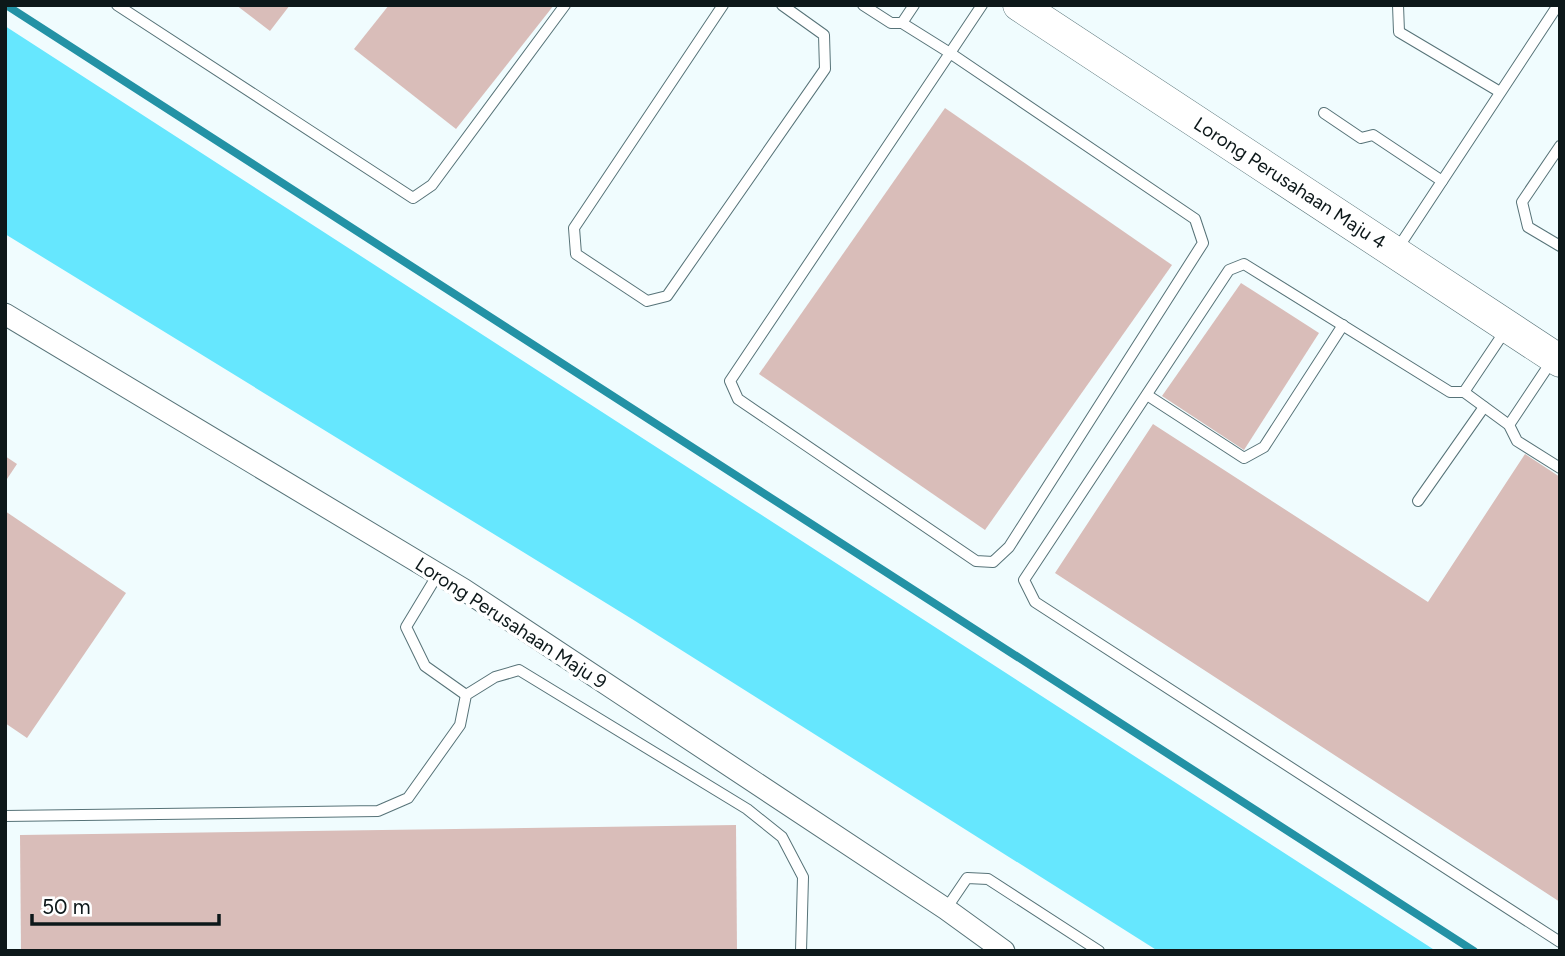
<svg xmlns="http://www.w3.org/2000/svg" width="1565" height="956" viewBox="0 0 1565 956" font-family="Figtree,sans-serif">
<rect width="100%" height="100%" fill="#f0fcfe"/>
<polygon fill="#66e7fe" points="5,26 1436,951 1158,951 632,619 5,234"/>
<g fill="none" stroke-linecap="round" stroke-linejoin="round">
<polyline stroke="#2392a5" stroke-width="8" points="6,5 1474,951"/>
</g>
<g fill="#d9bdb9">
<polygon points="236,5 290,5 270,31"/>
<polygon points="389,5 554,5 456,129 354,49"/>
<polygon points="945,108 1172,265 985,530 759,374"/>
<polygon points="1241,283 1319,333 1244,450 1162,396"/>
<polygon points="1153,424 1428,602 1525,454 1560,477 1560,902 1055,573"/>
<polygon points="5,456 17,464 5,482"/>
<polygon points="5,511 126,593 27,738 5,723"/>
<polygon points="736,825 737,951 21,951 20,835"/>
</g>
<g fill="none" stroke-linecap="round" stroke-linejoin="round">
<g stroke="#577378" stroke-width="12">
<g id="lane">
<polyline points="117,5 413,198 432,185 565,5"/>
<polyline points="723,5 574,228 576,254 647,301 667,296 825,69 824,35 782,5"/>
<polyline points="863,5 891,23 902,23 950,53 1195,219 1203,243 1009,547 993,562 976,561 738,399 730,381 950,53 982,5"/>
<polyline points="1398,5 1399,32 1500,92"/>
<polyline points="902,23 914,5"/>
<polyline points="1324,113 1361,138 1373,135 1442,181"/>
<polyline points="1560,146 1522,202 1528,227 1560,246"/>
<polyline points="1396,251 1558,5"/>
<polyline points="1464,392 1507,328"/>
<polyline points="1147,395 1244,458 1264,447 1343,325"/>
<polyline points="1509,425 1553,359"/>
<polyline points="1560,468 1517,441 1509,425 1464,392 1450,392 1244,264 1229,270 1024,580 1035,602 1560,942"/>
<polyline points="1418,501 1484,407"/>
<polyline points="438,574 406,627 425,666 466,695"/>
<polyline points="5,816 378,811 408,798 460,725 466,695 495,677 519,670 747,809 782,837 803,877 801,951"/>
<polyline points="946,909 967,878 988,879 1099,951"/>
</g>
</g>
<g stroke="#577378" stroke-width="23">
<polyline id="street" points="5,314 463,589 946,909 1004,951"/>
</g>
<g stroke="#577378" stroke-width="33">
<polyline id="secondary" points="1019,5 1560,361"/>
</g>
<use href="#lane" stroke="#fff" stroke-width="10"/>
<use href="#street" stroke="#fff" stroke-width="21"/>
<use href="#secondary" stroke="#fff" stroke-width="32"/>
</g>
<g text-anchor="middle" dominant-baseline="central" stroke-width="7" stroke-linejoin="round" paint-order="stroke">
<g font-size="19" fill="#0d181a" stroke="#fff">
<text transform="translate(1290 183) rotate(33)">Lorong Perusahaan Maju 4</text>
<text transform="translate(511 623) rotate(33)">Lorong Perusahaan Maju 9</text>
</g>
</g>
<rect width="1565" height="956" fill="none" stroke="#0d181a" stroke-width="14"/>
<path d="M32 914v10h187v-10" fill="none" stroke="#0d181a" stroke-width="3.5"/>
<text x="42" y="914" font-size="21" fill="#0d181a" stroke="#ffffff" stroke-width="5" paint-order="stroke">50 m</text>
</svg>
